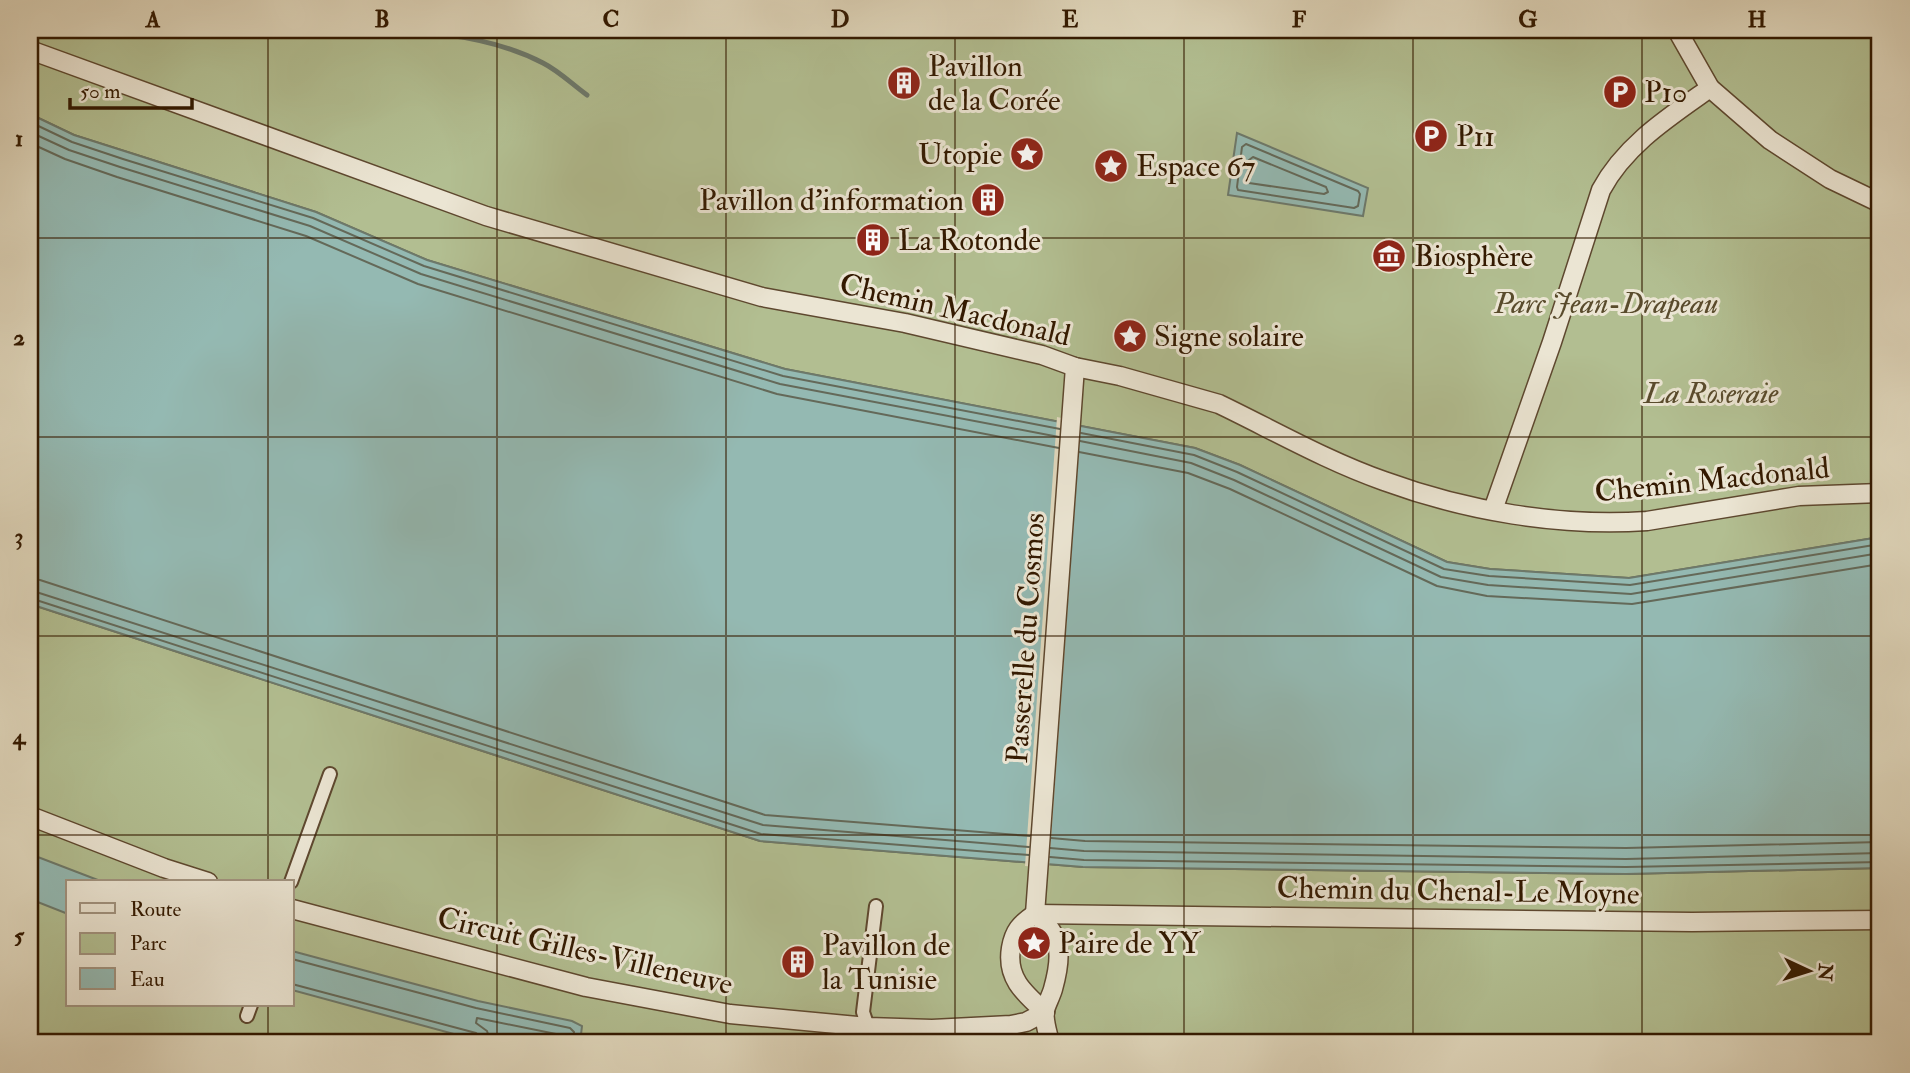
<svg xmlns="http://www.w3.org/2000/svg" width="1910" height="1073" viewBox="0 0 1910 1073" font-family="'IM FELL Double Pica',serif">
<rect width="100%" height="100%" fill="#e0d7bc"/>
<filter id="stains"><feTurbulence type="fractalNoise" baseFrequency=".00286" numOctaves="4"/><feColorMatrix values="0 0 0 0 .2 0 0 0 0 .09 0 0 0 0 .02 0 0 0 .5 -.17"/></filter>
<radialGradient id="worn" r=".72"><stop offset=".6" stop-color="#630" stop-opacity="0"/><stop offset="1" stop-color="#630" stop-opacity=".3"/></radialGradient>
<g fill="#b2be91" stroke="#726c48" stroke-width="2" fill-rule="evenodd">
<polygon points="30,30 1880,30 1880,537 1629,578 1490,569 1447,562 1240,465 1195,448 785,369 427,260 316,212 74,135 30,114"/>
<path d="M30,604L760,841L1083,867L1626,874L1880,868V1043H30ZM68,882H292V1005H68Z"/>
</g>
<g fill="#94b9b2" stroke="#6d796b" stroke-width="2">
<polygon points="30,114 74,135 316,212 427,260 785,369 1195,448 1240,465 1447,562 1490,569 1629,578 1880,537 1880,868 1626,874 1083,867 760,841 30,604"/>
<polygon points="1237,133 1368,188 1363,216 1228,195"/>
<polygon points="30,854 103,882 68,882 68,914 30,899"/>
<polygon points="292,951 478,1001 572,1021 582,1026 580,1043 487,1043 292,990"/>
</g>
<polygon fill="#e0d7bc" points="1057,417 1081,422 1049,868 1025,866"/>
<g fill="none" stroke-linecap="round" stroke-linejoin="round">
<g stroke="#646959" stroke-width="2">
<polyline points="30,122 72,142 123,159 313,218 424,266 783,376 1060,429"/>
<polyline points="30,132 69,150 120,167 310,226 421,274 780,384 1059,437"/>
<polyline points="30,143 65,159 117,177 306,236 418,284 777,394 1059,448"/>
<polygon points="1246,144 1358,191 1360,194 1358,206 1354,208 1238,190 1237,187 1242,147"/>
<polygon points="1253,157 1326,187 1328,192 1324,194 1249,183 1247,179 1249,160"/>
<polyline points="1081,433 1194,455 1237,472 1444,569 1489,576 1630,585 1880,544"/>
<polyline points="1080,441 1191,463 1234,480 1441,577 1488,585 1631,594 1880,553"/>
<polyline points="1079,452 1188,473 1230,489 1437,586 1487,596 1632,604 1880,564"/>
<polyline points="30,579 40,580 765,815 1030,836"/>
<polyline points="30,590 763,825 1029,847"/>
<polyline points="30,598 761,834 1029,855"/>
<polyline points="1051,838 1085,841 1626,848 1880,842"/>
<polyline points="1050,848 1084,851 1626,859 1880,853"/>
<polyline points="1050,857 1084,860 1626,867 1880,862"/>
<polyline points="292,959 476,1008 570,1028 574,1032 573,1043"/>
<polyline points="292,984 476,1033 481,1037 482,1043"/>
<polyline points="491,1043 487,1031 476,1023 477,1018 561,1035 564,1043"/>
</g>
<path stroke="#6d796b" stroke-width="5" d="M346,30C412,30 483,32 543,63C559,71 573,85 587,95"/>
<g stroke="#5e482f" stroke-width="16">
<g id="pedestrian">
<polyline points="291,882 330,774"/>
<polyline points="247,1016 251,1005"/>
<polyline points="868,1027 863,1012 876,906"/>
</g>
</g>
<g stroke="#5e482f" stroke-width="21">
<g id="minor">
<polyline points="1677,30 1710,88 1770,140 1830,179 1880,203"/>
<path d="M30,50L486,216L762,297L905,323L1042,355L1075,367L1120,376L1219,404C1273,430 1327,461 1384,481C1466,511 1559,527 1647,521L1799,496L1880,493"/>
<path d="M1493,510L1552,342L1601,190C1625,145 1669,117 1710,88"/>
<polyline points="30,816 164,868 208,882"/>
<polyline points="292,909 586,987 730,1014 868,1027 932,1029 1011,1025 1026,1022 1045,1012"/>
<polyline points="1035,914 1692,922 1880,920"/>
<polyline points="1035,914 1075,367"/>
<path d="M1035,914C1063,935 1062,957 1053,989C1051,996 1047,1003 1045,1010C1043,1020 1048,1033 1050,1043"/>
<path d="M1035,914C1020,924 1014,931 1011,948C1006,978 1024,993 1045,1012"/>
</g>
</g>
<use href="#pedestrian" stroke="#ebe5d3" stroke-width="12"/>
<use href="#minor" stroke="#ebe5d3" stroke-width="18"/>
</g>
<path fill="none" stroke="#331900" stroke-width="2" stroke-opacity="0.55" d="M268,30V882M497,30V1043M726,30V1043M955,30V1043M1184,30V1043M1413,30V1043M1642,30V1043M30,238H1880M30,437H1880M30,636H1880M30,835H1880M268,1005V1043"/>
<defs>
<g id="building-disc" transform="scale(1.75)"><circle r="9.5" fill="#8f2418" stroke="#ebe5d3"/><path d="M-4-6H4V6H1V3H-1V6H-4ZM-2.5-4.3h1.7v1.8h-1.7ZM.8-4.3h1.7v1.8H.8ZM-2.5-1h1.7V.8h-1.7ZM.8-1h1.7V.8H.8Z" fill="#fff"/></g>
<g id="parking-disc" transform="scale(1.75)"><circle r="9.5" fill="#8f2418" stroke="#ebe5d3"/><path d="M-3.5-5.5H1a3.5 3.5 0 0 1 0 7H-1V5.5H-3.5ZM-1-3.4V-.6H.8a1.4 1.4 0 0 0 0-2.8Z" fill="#fff"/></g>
<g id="sight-disc" transform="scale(1.75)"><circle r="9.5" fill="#8f2418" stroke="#ebe5d3"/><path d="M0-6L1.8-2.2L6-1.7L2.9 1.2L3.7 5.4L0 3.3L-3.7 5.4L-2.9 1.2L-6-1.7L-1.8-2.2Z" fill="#fff"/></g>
<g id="museum-disc" transform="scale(1.75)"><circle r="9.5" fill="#8f2418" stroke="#ebe5d3"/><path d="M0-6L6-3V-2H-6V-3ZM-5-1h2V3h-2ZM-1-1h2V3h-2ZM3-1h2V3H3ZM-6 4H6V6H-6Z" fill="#fff"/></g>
</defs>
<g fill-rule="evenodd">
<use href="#building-disc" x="904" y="83"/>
<use href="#parking-disc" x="1620" y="92"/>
<use href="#parking-disc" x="1431" y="136"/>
<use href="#sight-disc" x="1027" y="154"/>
<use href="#sight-disc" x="1111" y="166"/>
<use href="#building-disc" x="988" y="200"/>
<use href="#building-disc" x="873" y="240"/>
<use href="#museum-disc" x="1389" y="256"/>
<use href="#sight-disc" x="1130" y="336"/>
<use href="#sight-disc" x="1034" y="943"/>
<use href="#building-disc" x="798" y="962"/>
</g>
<g text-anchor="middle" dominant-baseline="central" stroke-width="6" stroke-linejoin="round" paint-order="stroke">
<g font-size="30" fill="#331900" stroke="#ebe5d3" text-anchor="start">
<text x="928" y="66">Pavillon<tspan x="928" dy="34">de la Corée</tspan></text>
<text x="1644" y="92">P10</text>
<text x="1456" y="136">P11</text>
<text x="1002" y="154" text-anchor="end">Utopie</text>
<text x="1136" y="166">Espace 67</text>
<text x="964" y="200" text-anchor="end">Pavillon d'information</text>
<text x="898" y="240">La Rotonde</text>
<text x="1414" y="256">Biosphère</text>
<text x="1154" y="336">Signe solaire</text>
<text x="1058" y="943">Paire de YY</text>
<text x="822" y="945">Pavillon de<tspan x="822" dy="34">la Tunisie</tspan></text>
</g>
<g font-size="30" font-style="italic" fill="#594b2c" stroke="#ebe5d3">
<text x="1606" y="303">Parc Jean-Drapeau</text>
<text x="1711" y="393">La Roseraie</text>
</g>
<g font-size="30" fill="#331900" stroke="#ebe5d3">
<text transform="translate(955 310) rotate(13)">Chemin Macdonald</text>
<text transform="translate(1712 480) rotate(-6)">Chemin Macdonald</text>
<text transform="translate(1026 638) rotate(-86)">Passerelle du Cosmos</text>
<text transform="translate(1458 891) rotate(1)">Chemin du Chenal-Le Moyne</text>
<text transform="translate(585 951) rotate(13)">Circuit Gilles-Villeneuve</text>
</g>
</g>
<rect width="1910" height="1073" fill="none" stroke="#e0d7bc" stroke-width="77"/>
<rect x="66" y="880" width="228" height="126" fill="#ebe5d3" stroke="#a1937f" stroke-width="2"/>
<rect x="80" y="903" width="35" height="10" fill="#ebe5d3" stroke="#a1937f" stroke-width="2"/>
<text x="130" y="916" font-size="21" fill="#331900">Route</text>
<rect x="80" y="933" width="35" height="21" fill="#b2be91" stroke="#a1937f" stroke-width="2"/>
<text x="130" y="950" font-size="21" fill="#331900">Parc</text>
<rect x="80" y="968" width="35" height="21" fill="#94b9b2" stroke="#a1937f" stroke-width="2"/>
<text x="130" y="986" font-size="21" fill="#331900">Eau</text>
<g transform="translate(1809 971) rotate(94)" stroke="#ebe5d3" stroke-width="5" paint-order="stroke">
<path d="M0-5L12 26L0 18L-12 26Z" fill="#331900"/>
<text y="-10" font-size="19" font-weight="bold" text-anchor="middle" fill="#331900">N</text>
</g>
<path d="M70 98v10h122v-10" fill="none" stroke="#331900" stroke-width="3.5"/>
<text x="80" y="98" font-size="21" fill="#331900" stroke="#ebe5d3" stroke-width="5" paint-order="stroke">50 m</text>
<rect x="38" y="38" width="1833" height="996" fill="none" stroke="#331900" stroke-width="2.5"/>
<g font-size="23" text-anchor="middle" font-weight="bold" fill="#331900">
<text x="153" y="27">A</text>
<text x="382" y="27">B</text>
<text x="611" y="27">C</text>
<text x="840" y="27">D</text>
<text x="1070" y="27">E</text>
<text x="1299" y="27">F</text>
<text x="1528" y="27">G</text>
<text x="1757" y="27">H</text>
<text x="19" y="146">1</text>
<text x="19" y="345">2</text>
<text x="19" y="544">3</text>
<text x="19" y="744">4</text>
<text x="19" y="943">5</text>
</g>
<rect width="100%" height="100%" filter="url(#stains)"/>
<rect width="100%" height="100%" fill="url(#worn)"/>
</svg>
